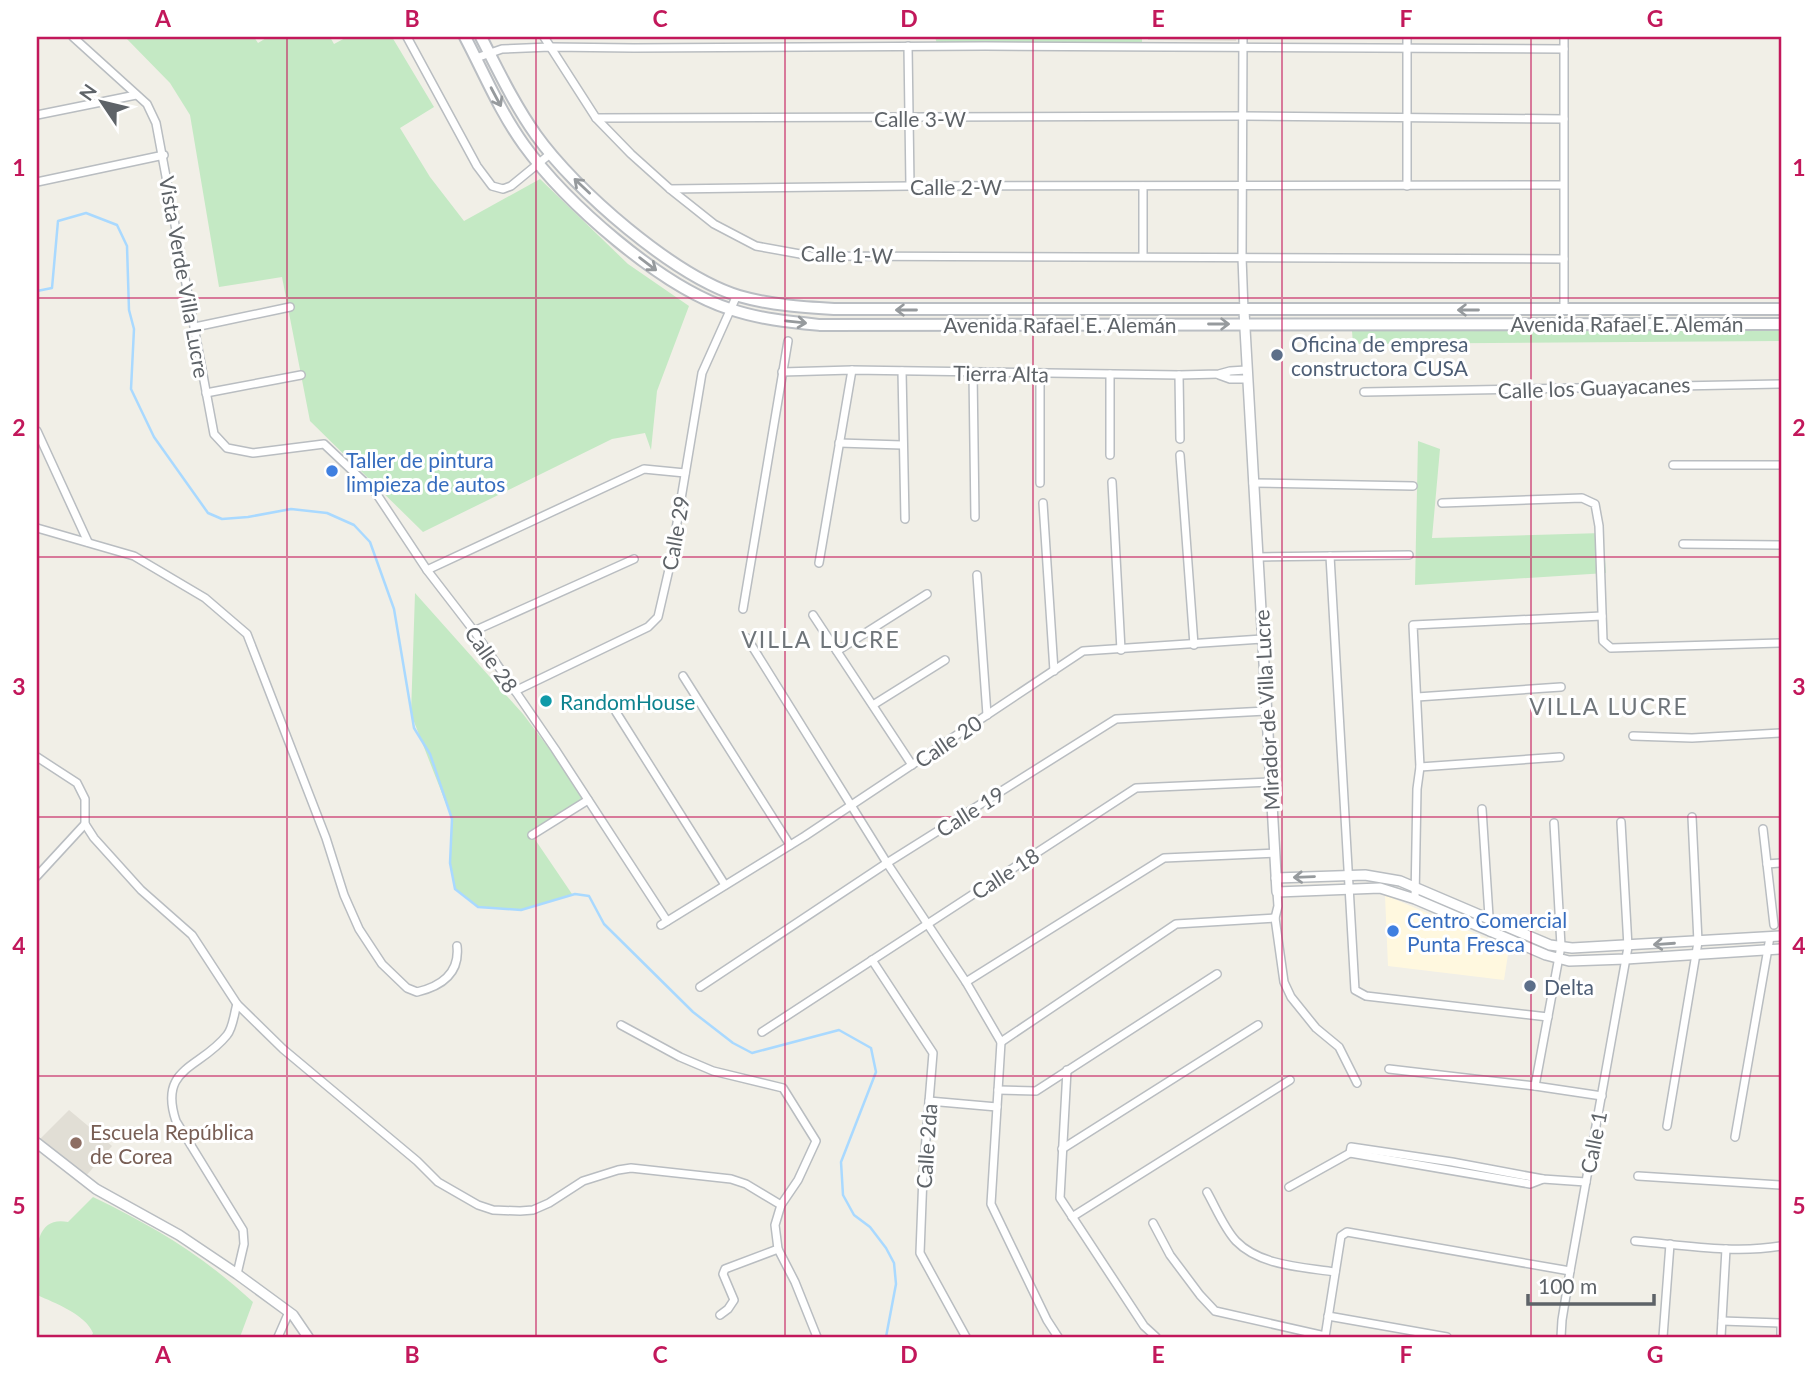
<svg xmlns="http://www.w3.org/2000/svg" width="1818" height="1374" viewBox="0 0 1818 1374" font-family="Lato,sans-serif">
<rect width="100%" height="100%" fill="#f1efe7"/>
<polygon fill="#fff8df" points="1385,895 1509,948 1504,980 1388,966"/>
<g fill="#e1ded5">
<polygon points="1148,37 1237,37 1236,41 1148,40"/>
<polygon points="69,1110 112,1146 85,1177 40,1139"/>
</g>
<g fill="#c4e9c4">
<polygon points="125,37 254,37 258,43 268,37 330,37 334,44 347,37 392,37 434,107 400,128 430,177 464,221 540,179 628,264 689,306 657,391 651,450 645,433 612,439 423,532 310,421 282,277 219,287 190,115 170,83"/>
<polygon points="935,37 1142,37 1142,47 938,47"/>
<polygon points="1781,328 1781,341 1353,344 1352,331"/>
<polygon points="1418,441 1440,449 1432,538 1603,533 1606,573 1415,585"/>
<polygon points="415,593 523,714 588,800 532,835 572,894 521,910 478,907 455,889 450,863 452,819 411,714"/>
<path d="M93,1197C155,1227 202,1255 253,1302L240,1337H91L93,1333C85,1314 55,1303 37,1295C37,1269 28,1214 68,1222Z"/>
</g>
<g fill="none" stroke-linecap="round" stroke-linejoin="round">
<polyline stroke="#a9d9ff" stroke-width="2.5" points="37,291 52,288 58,221 86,213 117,225 127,246 129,310 134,329 131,389 154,437 208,513 222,519 248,517 291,509 327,513 354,525 370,542 394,609 414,728 430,754 452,819 450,863 455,889 478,907 521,910 575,894 589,896 604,924 693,1012 733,1043 752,1053 839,1030 871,1048 876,1072 841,1162 843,1195 854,1215 870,1227 886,1248 894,1263 896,1284 886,1337"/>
<g stroke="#b9bdc1" stroke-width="10">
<g id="minor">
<polyline points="73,37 147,104 156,123 214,434 227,448 253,453 324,444 376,493 427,570 474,631 555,749 667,921"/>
<polyline points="407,37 477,166 492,186 503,189 511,186 550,154"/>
<polyline points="544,37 596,118 631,154 670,189 714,224 756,246 811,256 1564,259"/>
<polyline points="1243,37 1242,257 1244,311"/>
<polyline points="1564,37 1564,310"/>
<polyline points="908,46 910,186"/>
<polyline points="476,58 502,49 550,47 634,48 985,46 1564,49"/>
<polyline points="37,115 136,95"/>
<polyline points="596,118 1244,116 1564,119"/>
<polyline points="37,182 164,155"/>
<polyline points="1407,186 1407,37"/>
<polyline points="670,189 910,186 1563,185"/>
<polyline points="1143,256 1143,186"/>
<polyline points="195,327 290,307"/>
<polyline points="902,371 905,519"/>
<polyline points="782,372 852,370 1179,375 1219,374 1230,371 1246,370"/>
<polyline points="973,372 975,517"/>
<polyline points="1040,373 1040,483"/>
<polyline points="1179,375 1180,439"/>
<polyline points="1219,375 1230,379 1247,379"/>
<polyline points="1364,392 1781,384"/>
<polyline points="206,393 301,375"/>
<polyline points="37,431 88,542"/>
<polyline points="839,443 902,445"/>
<polyline points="1110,455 1110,374"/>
<polyline points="1180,455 1194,645"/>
<polyline points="1673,465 1781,465"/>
<polyline points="1112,482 1121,650"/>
<polyline points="1253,483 1413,486"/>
<polyline points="1043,503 1054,671"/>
<polyline points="1442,503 1582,498 1595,504 1599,526 1603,641 1611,648 1781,643"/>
<path d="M37,528L134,556L205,598L247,634L326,838L344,895L359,929L382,964L407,988L417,992C442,986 460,973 457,946"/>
<polyline points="1683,544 1781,545"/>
<polyline points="1330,556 1355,990 1366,996 1548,1017"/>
<polyline points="1257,557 1409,555"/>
<polyline points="819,563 852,370"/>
<polyline points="427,570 644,469 685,473"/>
<polyline points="977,575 987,715"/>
<polyline points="743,609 788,341"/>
<polyline points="813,615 912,765"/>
<polyline points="474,631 634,559"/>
<polyline points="747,638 887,863 966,982 1001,1042 991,1204 1047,1320 1058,1337"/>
<polyline points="837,651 927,594"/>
<polyline points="683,676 790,845"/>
<polyline points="515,691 648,627 658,617 670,565 702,373 737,295"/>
<polyline points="1417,697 1561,687"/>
<polyline points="873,705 945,660"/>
<polyline points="616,712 725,885"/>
<polyline points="1633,736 1692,738 1781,733"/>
<polyline points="37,757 77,783 85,799 85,824 94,838 141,890 192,935 237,1004 283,1049 417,1161 438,1182 478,1205 493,1210 520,1211 533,1210 549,1203 583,1181 618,1170 631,1168 731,1179 746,1184 781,1205"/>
<polyline points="1420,767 1560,757"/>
<polyline points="1482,809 1490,932"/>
<polyline points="1763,829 1774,925"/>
<polyline points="532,835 588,800"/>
<polyline points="1767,864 1781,863"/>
<polyline points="37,876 85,824"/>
<polyline points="1277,892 1278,906 1275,918 1284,982 1291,997 1316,1028 1339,1047 1357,1083"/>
<polyline points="1415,899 1417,789 1420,767 1413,625 1602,616"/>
<polyline points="661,925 805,836 1083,651 1262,639"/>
<polyline points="872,960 933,1053 923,1175 920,1253 966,1337"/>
<polyline points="966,982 1164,858 1275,853"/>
<polyline points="700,987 887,863 1116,719 1266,711"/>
<polyline points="621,1025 680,1057 713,1071 783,1088 816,1141 798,1180 781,1205 775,1225 778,1249 795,1282 817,1337"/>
<polyline points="762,1032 1136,788 1270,782"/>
<polyline points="1001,1042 1176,924 1275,918"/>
<polyline points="1389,1069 1535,1086 1602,1096"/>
<polyline points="1067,1070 1060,1198 1144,1326 1156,1337"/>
<polyline points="1535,1086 1561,946 1554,823"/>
<polyline points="998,1090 1036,1091 1217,974"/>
<polyline points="929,1101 997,1107"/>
<polyline points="1667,1126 1698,942 1692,817"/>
<polyline points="1735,1137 1770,937"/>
<polyline points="1062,1149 1258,1025"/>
<polyline points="1350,1153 1351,1147 1452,1162 1543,1179 1586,1182"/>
<polyline points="1638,1176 1781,1185"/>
<polyline points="1289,1187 1350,1153 1530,1184 1543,1179"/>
<path d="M1207,1192C1216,1208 1224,1228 1236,1241C1260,1266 1303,1267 1335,1272"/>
<polyline points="1072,1217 1290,1080"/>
<polyline points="1153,1223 1170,1255 1200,1295 1215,1311 1325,1336"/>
<path d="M1635,1241C1683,1245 1734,1254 1781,1246"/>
<path d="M237,1274L244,1244L243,1230L176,1121C158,1067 200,1069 227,1035C233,1028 234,1014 237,1004"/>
<polyline points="720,1315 728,1309 734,1300 723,1274 725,1269 778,1249"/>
<polyline points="1328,1316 1447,1337"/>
<polyline points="1722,1321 1781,1323"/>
<polyline points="278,1337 289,1312"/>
<polyline points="1325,1337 1341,1236 1347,1232 1570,1271"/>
<polyline points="1561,1337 1562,1320 1570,1271 1628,947 1621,822"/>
<polyline points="1663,1337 1670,1244"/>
<polyline points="1721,1337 1726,1249"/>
<polyline points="1781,1337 1781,1323"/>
</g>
</g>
<g stroke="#b9bdc1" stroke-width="12">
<g id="tertiary">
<polyline points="1244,311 1277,892 1380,888 1415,899 1546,955 1569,961 1626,959 1781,949"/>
<polyline points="1276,878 1365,875 1400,881 1550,945 1572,948 1781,936"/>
<polyline points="37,1143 96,1189 179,1235 237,1274 293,1315 308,1337"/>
</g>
</g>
<g stroke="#babec3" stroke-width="14">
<g id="secondary">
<path d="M465,37C484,73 500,112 524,145C566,203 661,287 730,309C759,319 790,322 820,325L1781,324"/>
<path d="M481,37C498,70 514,104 536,135C575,190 674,276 739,296C770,305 802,307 834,309H1781"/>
</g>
</g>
<use href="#minor" stroke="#fff" stroke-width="7"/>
<use href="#tertiary" stroke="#fff" stroke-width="9"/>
<use href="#secondary" stroke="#fff" stroke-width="10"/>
</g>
<defs><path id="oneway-shaft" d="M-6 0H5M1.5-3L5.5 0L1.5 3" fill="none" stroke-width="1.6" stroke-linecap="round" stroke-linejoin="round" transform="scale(1.75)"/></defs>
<g stroke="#969a9d">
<use href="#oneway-shaft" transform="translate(496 97) rotate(62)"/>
<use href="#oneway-shaft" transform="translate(582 186) rotate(-137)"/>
<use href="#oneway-shaft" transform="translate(648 264) rotate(37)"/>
<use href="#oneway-shaft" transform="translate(906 310) rotate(-180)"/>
<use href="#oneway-shaft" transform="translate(1468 310) rotate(180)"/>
<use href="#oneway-shaft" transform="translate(796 322) rotate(6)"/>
<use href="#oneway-shaft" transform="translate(1219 324)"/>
<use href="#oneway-shaft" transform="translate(1304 877) rotate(178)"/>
<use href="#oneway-shaft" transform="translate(1664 944) rotate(176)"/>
</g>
<path fill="none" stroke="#c2185b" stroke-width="2" stroke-opacity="0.55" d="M287,37V1337M536,37V1337M785,37V1337M1033,37V1337M1282,37V1337M1531,37V1337M37,298H1781M37,557H1781M37,817H1781M37,1076H1781"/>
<g fill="#5c6f8a" stroke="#fff" stroke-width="2.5">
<circle cx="1277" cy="355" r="7"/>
<circle cx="1530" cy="986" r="7"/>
</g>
<g fill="#3f7fe0" stroke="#fff" stroke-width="2.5">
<circle cx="332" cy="471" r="7"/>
<circle cx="1393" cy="931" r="7"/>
</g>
<circle fill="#0f9aa8" stroke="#fff" stroke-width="2.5" cx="546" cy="701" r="7"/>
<circle fill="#8d6e63" stroke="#fff" stroke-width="2.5" cx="76" cy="1143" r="7"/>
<g text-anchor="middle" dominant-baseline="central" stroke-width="6" stroke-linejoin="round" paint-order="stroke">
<g font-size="21" fill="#5e6368" stroke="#fff">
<text x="920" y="118">Calle 3-W</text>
<text x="956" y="186">Calle 2-W</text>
<text transform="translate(847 254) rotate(2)">Calle 1-W</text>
<text transform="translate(185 277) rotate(80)">Vista Verde Villa Lucre</text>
<text x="1627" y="323">Avenida Rafael E. Alemán</text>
<text x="1060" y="324">Avenida Rafael E. Alemán</text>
<text transform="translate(1001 373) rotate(1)">Tierra Alta</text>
<text transform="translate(1594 387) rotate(-2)">Calle los Guayacanes</text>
<text transform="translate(675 533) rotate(-80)">Calle 29</text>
<text transform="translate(492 659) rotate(55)">Calle 28</text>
<text transform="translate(1266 710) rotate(-93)">Mirador de Villa Lucre</text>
<text transform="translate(948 741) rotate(-34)">Calle 20</text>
<text transform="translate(970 811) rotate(-32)">Calle 19</text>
<text transform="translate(1005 873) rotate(-33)">Calle 18</text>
<text transform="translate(1593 1142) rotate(-79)">Calle 1</text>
<text transform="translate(926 1146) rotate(-86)">Calle 2da</text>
</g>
<g font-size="21" fill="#4e5e75" stroke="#fff" text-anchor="start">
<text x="1291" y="343">Oficina de empresa<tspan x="1291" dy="24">constructora CUSA</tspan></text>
<text x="1544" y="986">Delta</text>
</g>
<g font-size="21" fill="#366cbe" stroke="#fff" text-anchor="start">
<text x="346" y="459">Taller de pintura<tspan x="346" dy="24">limpieza de autos</tspan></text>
<text x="1407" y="919">Centro Comercial<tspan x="1407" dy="24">Punta Fresca</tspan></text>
</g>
<g font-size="21" fill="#0d838f" stroke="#fff" text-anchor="start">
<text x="560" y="701">RandomHouse</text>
</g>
<g font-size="21" fill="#785e54" stroke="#fff" text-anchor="start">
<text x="90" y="1131">Escuela República<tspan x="90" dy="24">de Corea</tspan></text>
</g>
<g font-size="23" letter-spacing="2" fill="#6f757a" stroke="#fff">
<text x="821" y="639">VILLA LUCRE</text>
<text x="1609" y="706">VILLA LUCRE</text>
</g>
</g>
<rect width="1818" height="1374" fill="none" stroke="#ffffff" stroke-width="77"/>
<g transform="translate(102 102) rotate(305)" stroke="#ffffff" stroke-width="5" paint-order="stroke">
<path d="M0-5L12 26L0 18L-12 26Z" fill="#5e6368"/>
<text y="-10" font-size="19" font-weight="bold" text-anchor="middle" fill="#5e6368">N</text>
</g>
<path d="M1528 1294v10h126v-10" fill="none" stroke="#5e6368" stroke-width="3.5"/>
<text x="1538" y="1294" font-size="21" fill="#5e6368" stroke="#ffffff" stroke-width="5" paint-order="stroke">100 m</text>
<rect x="38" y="38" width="1742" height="1298" fill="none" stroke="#c2185b" stroke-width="2.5"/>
<g font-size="23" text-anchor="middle" font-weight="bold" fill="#c2185b">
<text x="163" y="27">A</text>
<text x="412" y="27">B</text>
<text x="660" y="27">C</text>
<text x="909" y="27">D</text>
<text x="1158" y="27">E</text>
<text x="1406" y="27">F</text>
<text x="1655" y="27">G</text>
<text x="19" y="176">1</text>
<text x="1799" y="176">1</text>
<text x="19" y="436">2</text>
<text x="1799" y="436">2</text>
<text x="19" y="695">3</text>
<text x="1799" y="695">3</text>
<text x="19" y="954">4</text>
<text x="1799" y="954">4</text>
<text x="19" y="1214">5</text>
<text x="1799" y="1214">5</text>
<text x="163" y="1363">A</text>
<text x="412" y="1363">B</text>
<text x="660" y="1363">C</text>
<text x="909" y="1363">D</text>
<text x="1158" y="1363">E</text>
<text x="1406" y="1363">F</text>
<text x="1655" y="1363">G</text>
</g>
</svg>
